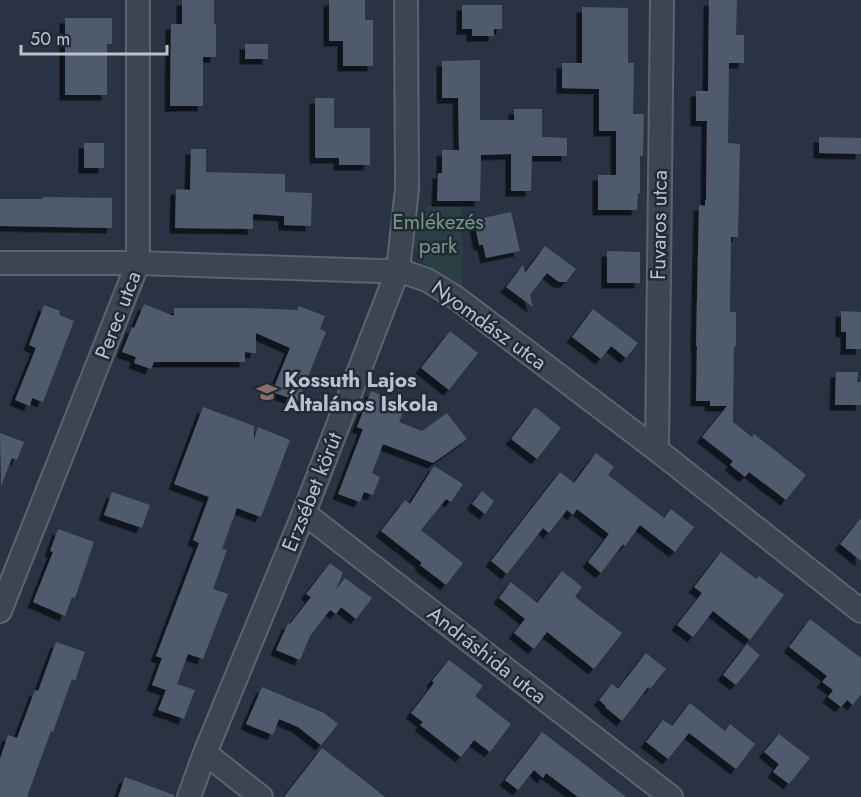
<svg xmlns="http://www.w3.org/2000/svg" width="861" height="797" viewBox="0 0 861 797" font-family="Jost,sans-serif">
<defs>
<filter id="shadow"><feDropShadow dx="-5.5" dy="5.5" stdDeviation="0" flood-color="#0009"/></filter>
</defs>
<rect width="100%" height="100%" fill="#293343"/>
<path fill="#2b4044" d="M429,206L461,207L463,292C453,284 419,262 416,252C413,243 413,233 415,224C418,215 421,210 429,206Z"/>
<g fill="#505a6c" filter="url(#shadow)">
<polygon points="182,0 214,0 214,24 216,24 216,57 203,57 203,106 170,106 171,24 182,24"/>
<polygon points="329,0 365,0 365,20 373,20 373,66 343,66 343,41 329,41"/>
<polygon points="709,0 737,0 736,35 744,35 744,63 729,63 728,143 740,144 738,237 731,237 730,312 736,312 736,346 734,346 733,422 752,437 754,434 806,475 786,500 749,472 745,477 730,465 733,461 702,437 727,406 710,406 710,401 696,401 697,346 696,346 699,205 705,206 705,200 706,200 707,121 696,121 696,91 708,91"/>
<polygon points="462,5 502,5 502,29 494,29 494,36 472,36 472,29 462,29"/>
<polygon points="582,7 628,8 628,63 634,63 633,114 644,114 643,156 640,156 640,193 638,193 637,210 598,210 598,175 616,175 616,131 599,131 599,89 562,88 562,63 582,63"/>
<polygon points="65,18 112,18 112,44 107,44 107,95 65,95"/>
<rect x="245" y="44" width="23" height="15"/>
<polygon points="480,60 480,120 514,120 514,109 542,109 542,137 567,138 567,156 532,156 531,191 511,191 511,154 481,155 480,201 437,201 438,173 442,173 442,150 459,150 458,98 442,98 442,61"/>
<polygon points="315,98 334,98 334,128 370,128 370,165 339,165 339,158 315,158"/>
<polygon points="819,137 861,138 861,154 819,153"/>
<rect x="84" y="143" width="20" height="25"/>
<polygon points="191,149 206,149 206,172 285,174 285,192 312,193 311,226 284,225 284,216 253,214 253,229 175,228 176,189 190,190"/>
<polygon points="43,197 112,198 112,228 0,226 0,199 43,199"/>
<polygon points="511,212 520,251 486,258 483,245 479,245 474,220"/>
<polygon points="545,246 576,269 566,282 559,282 547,273 530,295 533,307 506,287 523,265 525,273"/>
<polygon points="607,251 640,252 640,283 607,283"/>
<polygon points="144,304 174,316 174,308 247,308 297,310 299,306 325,316 320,329 326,332 298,401 272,392 290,348 256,333 256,353 245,352 245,362 154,362 151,369 134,363 136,357 122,352 132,327 134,328"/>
<polygon points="44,305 60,311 59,315 74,321 43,402 32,398 30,406 15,400 36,348 29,345"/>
<polygon points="593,309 638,343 626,358 611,346 601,359 572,337"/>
<polygon points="841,311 861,312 861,349 846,349 846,332 841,332"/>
<polygon points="450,331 478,353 449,390 421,368"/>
<polygon points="836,372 858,372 857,382 861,382 861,405 835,405"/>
<polygon points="371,391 406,405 399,422 422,431 447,413 467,439 433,463 383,444 372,473 380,477 373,495 364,492 360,502 338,494 363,429 357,427"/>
<polygon points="203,407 254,426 254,439 258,427 290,440 261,517 237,508 222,549 227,550 213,589 228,594 203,659 188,654 177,684 195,690 184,719 158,710 166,690 152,685 162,658 156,656 199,543 193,540 209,497 174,484"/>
<polygon points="535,407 561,428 537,459 511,439"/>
<polygon points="0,433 24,442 17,460 12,458 1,486"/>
<polygon points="596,453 614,467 608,475 664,518 671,509 694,527 675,552 640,525 625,546 623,544 601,573 588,562 609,534 577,509 573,515 567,510 549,533 543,528 507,574 491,561 560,472 574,483"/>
<polygon points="434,466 463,484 451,502 446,499 421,530 463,563 446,585 420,565 422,563 381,531 405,500 410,504"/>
<polygon points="482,491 494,501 485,514 472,504"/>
<polygon points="112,492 150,505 142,528 104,515"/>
<polygon points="861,518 861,561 840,544"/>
<polygon points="58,529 94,542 75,598 72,597 65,616 33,602 53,552 50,551"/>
<polygon points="721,552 756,579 759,576 784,595 750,640 713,611 693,637 677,625 702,593 694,587"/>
<polygon points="330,563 343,573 336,589 345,578 372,598 356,619 341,607 336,614 330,610 310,636 300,660 276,650 288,623 290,624 311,597 306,594"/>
<polygon points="562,571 582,587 575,597 622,633 594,669 547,632 534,649 514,633 525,619 499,598 511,582 537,603"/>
<polygon points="810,619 861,658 861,694 853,705 847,700 841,707 828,697 833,690 822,682 827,676 789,647"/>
<polygon points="56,642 85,652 75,681 72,679 53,732 51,731 27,797 0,797 0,759 8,735 17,738 35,690 38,691"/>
<polygon points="747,644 760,655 736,685 723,675"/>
<polygon points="646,653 666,669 650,689 648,687 622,721 605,707 606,706 599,700 612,684 618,689"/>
<polygon points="449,660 483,686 475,696 511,724 490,752 474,740 461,757 420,725 423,722 411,713 434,683 432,681"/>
<polygon points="262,687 324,713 338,724 321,745 298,727 279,719 273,735 246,724"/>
<polygon points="690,703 725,731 730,724 755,744 736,769 689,733 668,759 646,742 663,720 672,726"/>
<polygon points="542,732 579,760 626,797 578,797 546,773 543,778 534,770 518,790 505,780"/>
<polygon points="779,734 810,758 789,784 773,772 779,764 764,752"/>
<polygon points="322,748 356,774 385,797 284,797"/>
<polygon points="125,777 174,795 174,797 118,797"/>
</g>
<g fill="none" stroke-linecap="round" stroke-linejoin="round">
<g stroke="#5c6370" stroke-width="26">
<g id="minor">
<polyline points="0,263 138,263 379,271 398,270 427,280 455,297 657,450 861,611"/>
<polyline points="657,450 662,0"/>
<polyline points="304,513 671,797"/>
<polyline points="0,611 138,263 138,0"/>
<polyline points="205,753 261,797"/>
<polyline points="189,797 205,753 304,513 398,270 407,189 406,0"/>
</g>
</g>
<use href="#minor" stroke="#3d4553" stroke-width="22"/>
</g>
<defs>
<g id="school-bare" transform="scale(1.62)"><path d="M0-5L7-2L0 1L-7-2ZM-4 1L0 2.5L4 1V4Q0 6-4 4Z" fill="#8d6e63" stroke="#222a38" stroke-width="2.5" paint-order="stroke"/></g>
</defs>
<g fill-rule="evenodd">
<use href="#school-bare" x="267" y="392"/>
</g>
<g text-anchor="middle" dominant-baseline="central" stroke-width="5" stroke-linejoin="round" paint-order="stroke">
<g font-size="21" fill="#739c7e" stroke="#222a38">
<text x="438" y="222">Emlékezés<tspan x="438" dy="24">park</tspan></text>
</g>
<g font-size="21" fill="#bbc1cc" stroke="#222a38">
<text transform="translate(659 225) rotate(-89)">Fuvaros utca</text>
<text transform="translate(118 315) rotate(-69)">Perec utca</text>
<text transform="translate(489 325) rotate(36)">Nyomdász utca</text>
<text transform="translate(312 492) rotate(-68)">Erzsébet körút</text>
<text transform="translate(487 655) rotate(38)">Andráshida utca</text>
</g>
<g font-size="21" font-weight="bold" fill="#bbc1cc" stroke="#222a38" text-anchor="start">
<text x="284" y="380">Kossuth Lajos<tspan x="284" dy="24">Általános Iskola</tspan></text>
</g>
</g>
<path d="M21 45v9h146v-9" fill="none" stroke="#bbc1cc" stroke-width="3"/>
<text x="30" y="45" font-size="18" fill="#bbc1cc" stroke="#222a38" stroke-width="4.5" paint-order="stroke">50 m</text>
</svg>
